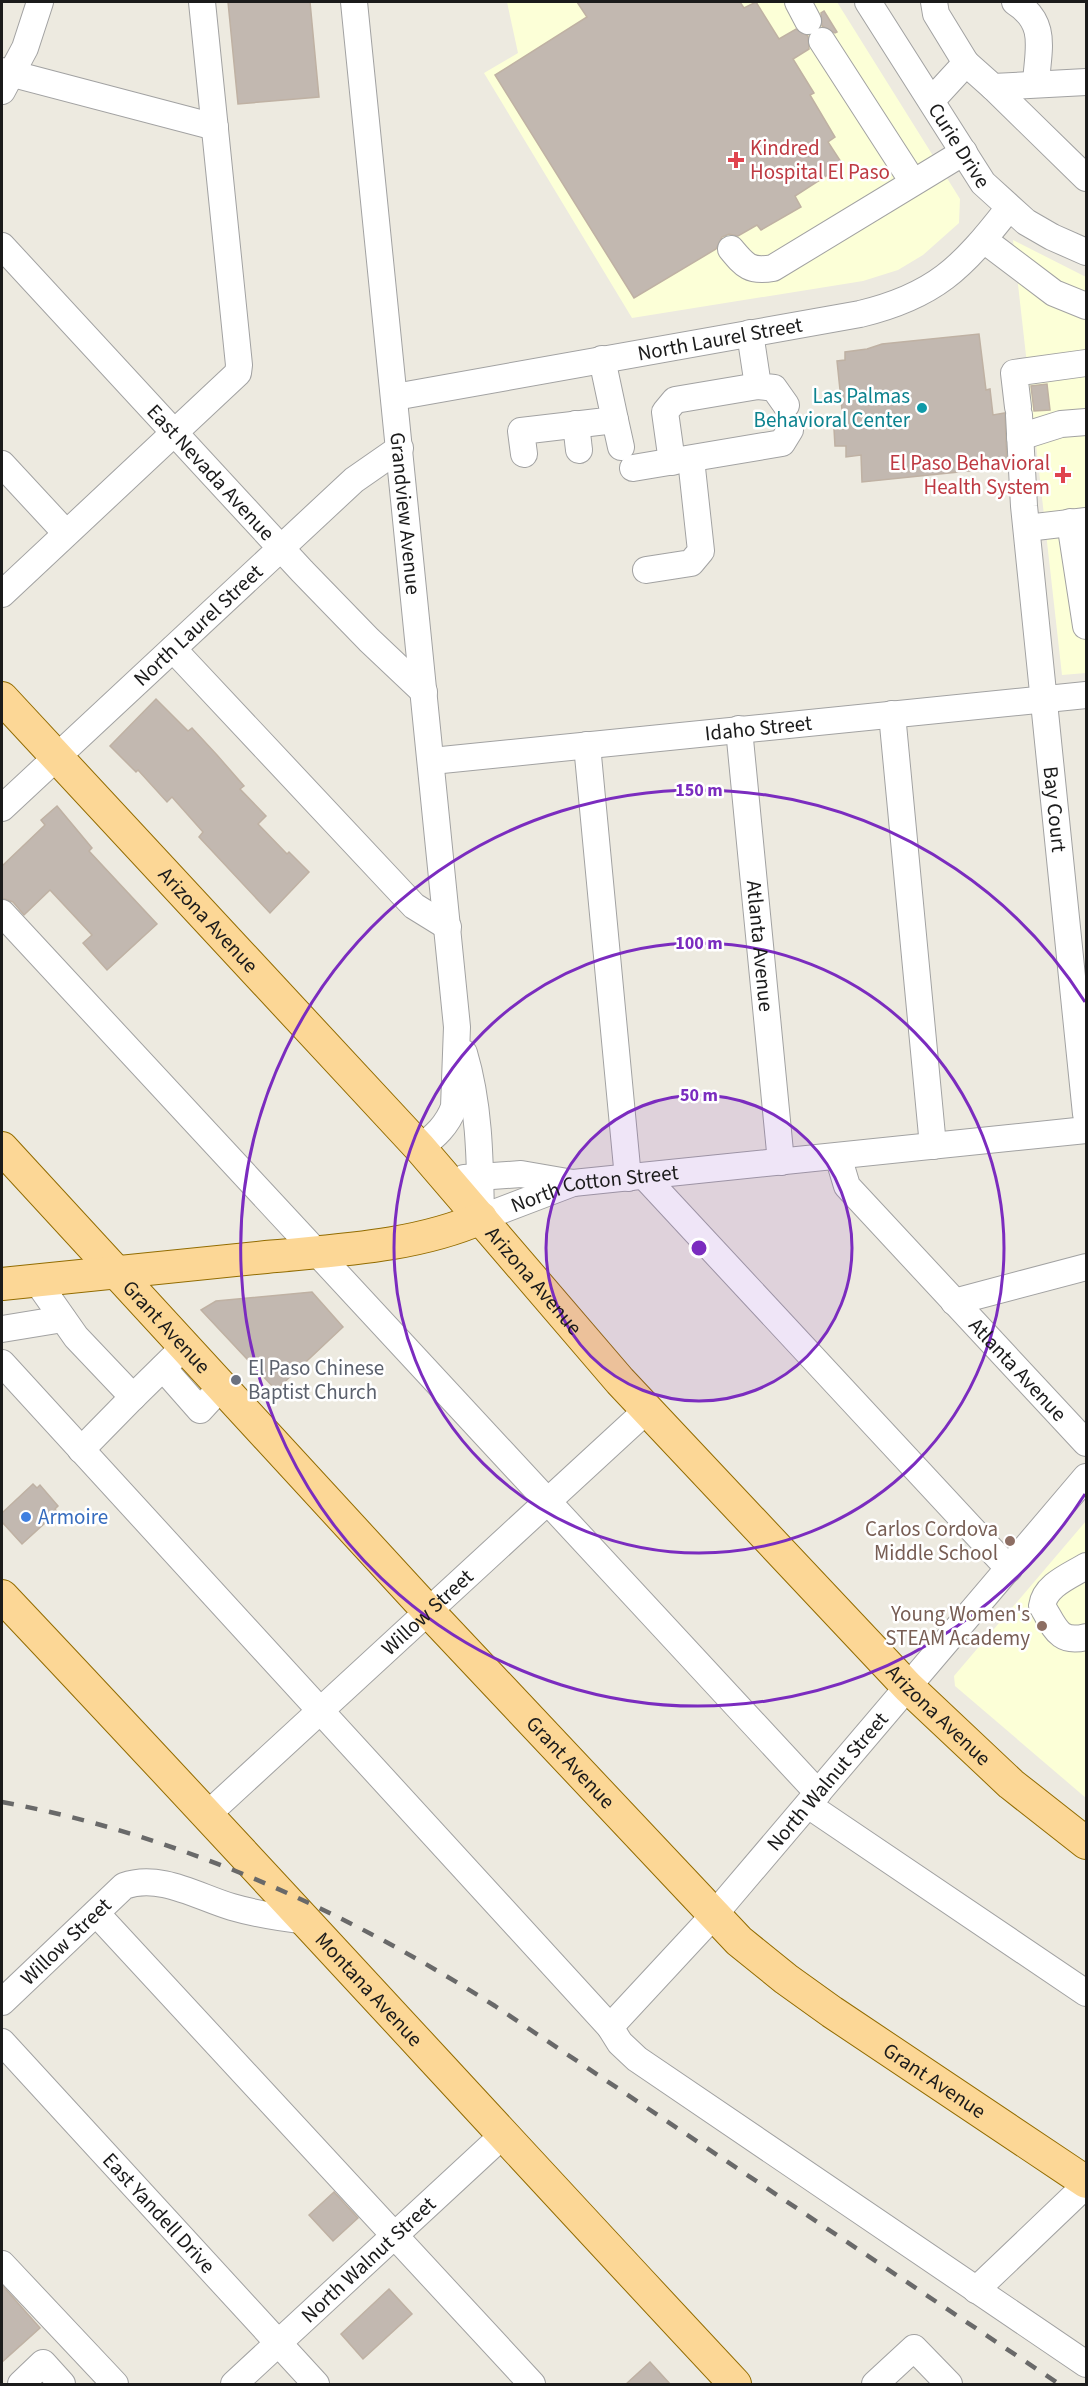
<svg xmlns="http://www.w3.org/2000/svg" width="1088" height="2386" viewBox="0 0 1088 2386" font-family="'Source Sans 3',sans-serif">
<rect width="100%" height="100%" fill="#edeae0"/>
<g fill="#fcffd7">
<polygon points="507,2 837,2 960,199 959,223 923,255 898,270 863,281 632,318 484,73 518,53"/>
<polygon points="1013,240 1086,277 1086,673 1062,675"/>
<polygon points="1086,1521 1086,1798 955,1686 954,1676"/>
</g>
<g fill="#c2b8b0" stroke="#bfb1a3" stroke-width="1.5">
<polygon points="228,2 310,2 319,97 238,104"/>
<polygon points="577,2 740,2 744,8 756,2 779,39 796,29 808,36 809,49 793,59 814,93 810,95 835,137 828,142 843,165 795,196 801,207 761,230 757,225 738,236 729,234 722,237 716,249 634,298 495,75 587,17"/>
<polygon points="824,11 837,32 835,33 822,26 821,13"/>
<polygon points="979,334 986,390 990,389 993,415 1005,413 1007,467 862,482 861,455 846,457 846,446 835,446 834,429 844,429 837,361 845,360 845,352 867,349 882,344"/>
<polygon points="1047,384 1050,410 1034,411 1031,386"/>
<polygon points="156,699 188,731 192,728 217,755 244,786 240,789 266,816 258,824 287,854 289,852 309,872 270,913 199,837 203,832 172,797 167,802 138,770 136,772 110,746"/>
<polygon points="57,806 92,848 89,851 157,924 107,970 83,943 92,935 50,890 24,915 13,902 2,898 2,866 45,825 41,820"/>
<polygon points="312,1292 343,1327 276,1390 201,1310 216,1301"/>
<polygon points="33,1484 37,1488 40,1485 58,1506 55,1509 57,1512 22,1544 2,1522 2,1513"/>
<polygon points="334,2192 358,2218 333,2241 309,2215"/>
<polygon points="2,2285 40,2328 2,2362"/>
<polygon points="389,2289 412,2314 363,2359 341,2334"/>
<polygon points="650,2362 671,2385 625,2385"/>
</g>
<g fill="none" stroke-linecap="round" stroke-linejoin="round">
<g stroke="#a2a2a2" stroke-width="28">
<g id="minor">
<path id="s1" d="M354,2L457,1027L454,1107C447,1126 435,1136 420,1148"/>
<polyline points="798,2 808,21"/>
<path id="s2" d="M868,2L983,183L1026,222L1052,237L1086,252"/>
<polyline points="934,2 936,14 966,63"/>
<path d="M1015,2C1048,23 1038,49 1036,83"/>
<polyline points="822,41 913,182"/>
<polyline points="2,71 215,127"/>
<polyline points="993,87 1086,178"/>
<polyline points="2,91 25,48 40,2"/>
<polyline points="932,100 966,63 993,87 1086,82"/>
<polyline points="984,240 1054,293 1086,306"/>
<path id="s3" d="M2,246L302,571L369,640L424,692"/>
<path d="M731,249C745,266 750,272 773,268L964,152"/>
<polyline points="750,333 758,386 774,388 786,405"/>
<path id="s4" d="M395,397L860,314C935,296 962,268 1008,209"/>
<polyline points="1018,407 1014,373 1086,363"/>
<path id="s5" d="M1019,415L1024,506L1086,1114"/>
<polyline points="615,420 621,447"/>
<polyline points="576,424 579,450"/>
<polyline points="1020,437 1061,424 1086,422"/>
<polyline points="524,454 521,431 615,420 602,359"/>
<polyline points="672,462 665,412 675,400 758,386"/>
<polyline points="2,464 65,532"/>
<polyline points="633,468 782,443 790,430"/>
<polyline points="1070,522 1086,626"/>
<polyline points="1027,528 1086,521"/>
<polyline points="646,570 691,563 701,551 691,459"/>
<polyline points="2,594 238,373 239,365 202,2"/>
<polyline points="173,649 414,906 448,927"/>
<polyline points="892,714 933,1146"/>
<path id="s6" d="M739,729L781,1162"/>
<polyline points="587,745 628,1178"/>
<path id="s7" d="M432,761L1086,695"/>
<path id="s8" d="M2,808L354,480L400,448"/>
<polyline points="2,913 818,1793"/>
<path id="s9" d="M464,1053C480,1106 480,1164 481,1218L573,1183L1086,1130"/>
<path id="s10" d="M838,1156L847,1186L1086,1443"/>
<polyline points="644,1176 1009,1569"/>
<polyline points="464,1178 521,1174 573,1183"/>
<polyline points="36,1280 76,1337 133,1397 185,1346"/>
<polyline points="954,1302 1086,1267"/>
<polyline points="2,1329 63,1319"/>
<polyline points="2,1363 610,2027 620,2043 637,2059 1086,2364"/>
<polyline points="163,1368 200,1410 222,1386"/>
<polyline points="81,1450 133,1397"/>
<path d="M1086,1566C1070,1576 1045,1585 1042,1606C1055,1627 1058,1644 1086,1637"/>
<polyline points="808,1805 1086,1993"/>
<path id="s11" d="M208,1814L648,1409"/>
<polyline points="96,1913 532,2384"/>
<path id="s12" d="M2,2002L124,1886C160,1873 198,1897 232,1907C256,1914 282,1918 307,1921"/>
<path id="s13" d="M610,2027L713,1916L1086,1477"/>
<path id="s14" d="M2,2042L316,2384"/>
<polyline points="2,2264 115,2384"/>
<polyline points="976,2290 1086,2185"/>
<polyline points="21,2384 43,2363 62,2384"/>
<path id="s15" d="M234,2384L502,2136"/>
<polyline points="875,2384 914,2348 949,2384"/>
</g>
</g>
<g stroke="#926c00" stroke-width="34">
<g id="major">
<path id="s16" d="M2,698L420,1148L620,1381L908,1687L1011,1784L1086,1843"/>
<path id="s17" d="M2,1148L428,1611L739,1941L786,1979L832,2012L1086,2182"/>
<path d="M2,1284C90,1275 178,1266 266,1257C337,1250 415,1247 481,1218"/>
<path id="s18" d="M2,1596C248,1856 490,2122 735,2384"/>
</g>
</g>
<use href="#minor" stroke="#fff" stroke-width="26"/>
<use href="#major" stroke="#fcd796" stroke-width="32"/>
<path stroke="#696969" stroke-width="4.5" stroke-dasharray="12 12" stroke-linecap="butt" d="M2,1802C179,1835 344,1910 495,2006L1059,2384"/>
</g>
<circle cx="699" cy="1248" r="153" fill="#7b2cbf" fill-opacity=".12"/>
<g fill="none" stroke="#7b2cbf" stroke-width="3">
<circle cx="699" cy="1248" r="153"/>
<circle cx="699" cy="1248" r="305"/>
<path d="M1085 1494A458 458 0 1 1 1085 1002"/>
</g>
<g fill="#e0444e" stroke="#fff" stroke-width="2">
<path d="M733 151h6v6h6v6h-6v6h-6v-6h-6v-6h6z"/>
<path d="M1060 466h6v6h6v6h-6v6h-6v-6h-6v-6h6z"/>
</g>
<circle fill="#0f9aa8" stroke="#fff" stroke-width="2" cx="922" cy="408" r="6"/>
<circle fill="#6b7280" stroke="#fff" stroke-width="2" cx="236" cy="1380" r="6"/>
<circle fill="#3f7fe0" stroke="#fff" stroke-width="2" cx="26" cy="1517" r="6"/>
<g fill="#8d6e63" stroke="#fff" stroke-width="2">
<circle cx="1010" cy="1541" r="6"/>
<circle cx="1042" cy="1626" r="6"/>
</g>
<g text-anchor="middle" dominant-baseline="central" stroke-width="5" stroke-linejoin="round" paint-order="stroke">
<g font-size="21" fill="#1b1b1b" stroke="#fff">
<text stroke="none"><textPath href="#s2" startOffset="170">Curie Drive</textPath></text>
<text stroke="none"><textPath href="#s4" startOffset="330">North Laurel Street</textPath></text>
<text stroke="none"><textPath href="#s3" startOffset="308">East Nevada Avenue</textPath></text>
<text stroke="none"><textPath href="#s1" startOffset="514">Grandview Avenue</textPath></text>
<text stroke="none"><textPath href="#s8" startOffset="268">North Laurel Street</textPath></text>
<text stroke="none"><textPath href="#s7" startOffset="328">Idaho Street</textPath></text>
<text stroke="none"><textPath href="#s5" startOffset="396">Bay Court</textPath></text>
<text stroke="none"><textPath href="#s16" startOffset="303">Arizona Avenue</textPath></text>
<text stroke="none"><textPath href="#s6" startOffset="218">Atlanta Avenue</textPath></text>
<text stroke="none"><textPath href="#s9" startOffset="285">North Cotton Street</textPath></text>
<text stroke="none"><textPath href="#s16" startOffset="789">Arizona Avenue</textPath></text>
<text stroke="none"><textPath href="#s17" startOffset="243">Grant Avenue</textPath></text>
<text stroke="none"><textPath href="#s10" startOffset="282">Atlanta Avenue</textPath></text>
<text stroke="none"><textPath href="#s11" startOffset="298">Willow Street</textPath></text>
<text stroke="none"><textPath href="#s16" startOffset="1383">Arizona Avenue</textPath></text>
<text stroke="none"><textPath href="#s17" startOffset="837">Grant Avenue</textPath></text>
<text stroke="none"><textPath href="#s13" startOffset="328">North Walnut Street</textPath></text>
<text stroke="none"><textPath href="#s12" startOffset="88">Willow Street</textPath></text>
<text stroke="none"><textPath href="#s18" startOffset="538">Montana Avenue</textPath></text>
<text stroke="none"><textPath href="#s17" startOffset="1323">Grant Avenue</textPath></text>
<text stroke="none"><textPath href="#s14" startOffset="232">East Yandell Drive</textPath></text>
<text stroke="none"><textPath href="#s15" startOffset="183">North Walnut Street</textPath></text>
</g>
<g font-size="21" fill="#be3a42" stroke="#fff" text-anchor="start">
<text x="750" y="148">Kindred<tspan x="750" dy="24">Hospital El Paso</tspan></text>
<text x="1050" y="463" text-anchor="end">El Paso Behavioral<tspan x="1050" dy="24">Health System</tspan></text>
</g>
<g font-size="21" fill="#0d838f" stroke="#fff" text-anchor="end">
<text x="910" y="396">Las Palmas<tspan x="910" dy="24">Behavioral Center</tspan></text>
</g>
<g font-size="21" fill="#5b616d" stroke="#fff" text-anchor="start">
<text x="248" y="1368">El Paso Chinese<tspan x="248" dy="24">Baptist Church</tspan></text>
</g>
<g font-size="21" fill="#366cbe" stroke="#fff" text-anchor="start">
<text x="38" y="1517">Armoire</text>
</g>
<g font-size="21" fill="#785e54" stroke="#fff" text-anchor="end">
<text x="998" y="1529">Carlos Cordova<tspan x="998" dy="24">Middle School</tspan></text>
<text x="1030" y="1614">Young Women's<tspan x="1030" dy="24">STEAM Academy</tspan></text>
</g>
</g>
<circle cx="699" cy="1248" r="9" fill="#7b2cbf" stroke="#fff" stroke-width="3"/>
<g font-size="18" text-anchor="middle" font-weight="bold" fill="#7b2cbf" stroke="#fff" stroke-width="5" stroke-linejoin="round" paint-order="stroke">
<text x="699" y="796">150 m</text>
<text x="699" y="949">100 m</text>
<text x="699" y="1101">50 m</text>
</g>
<rect width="1088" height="2386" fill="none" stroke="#1b1b1b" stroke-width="6"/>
</svg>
